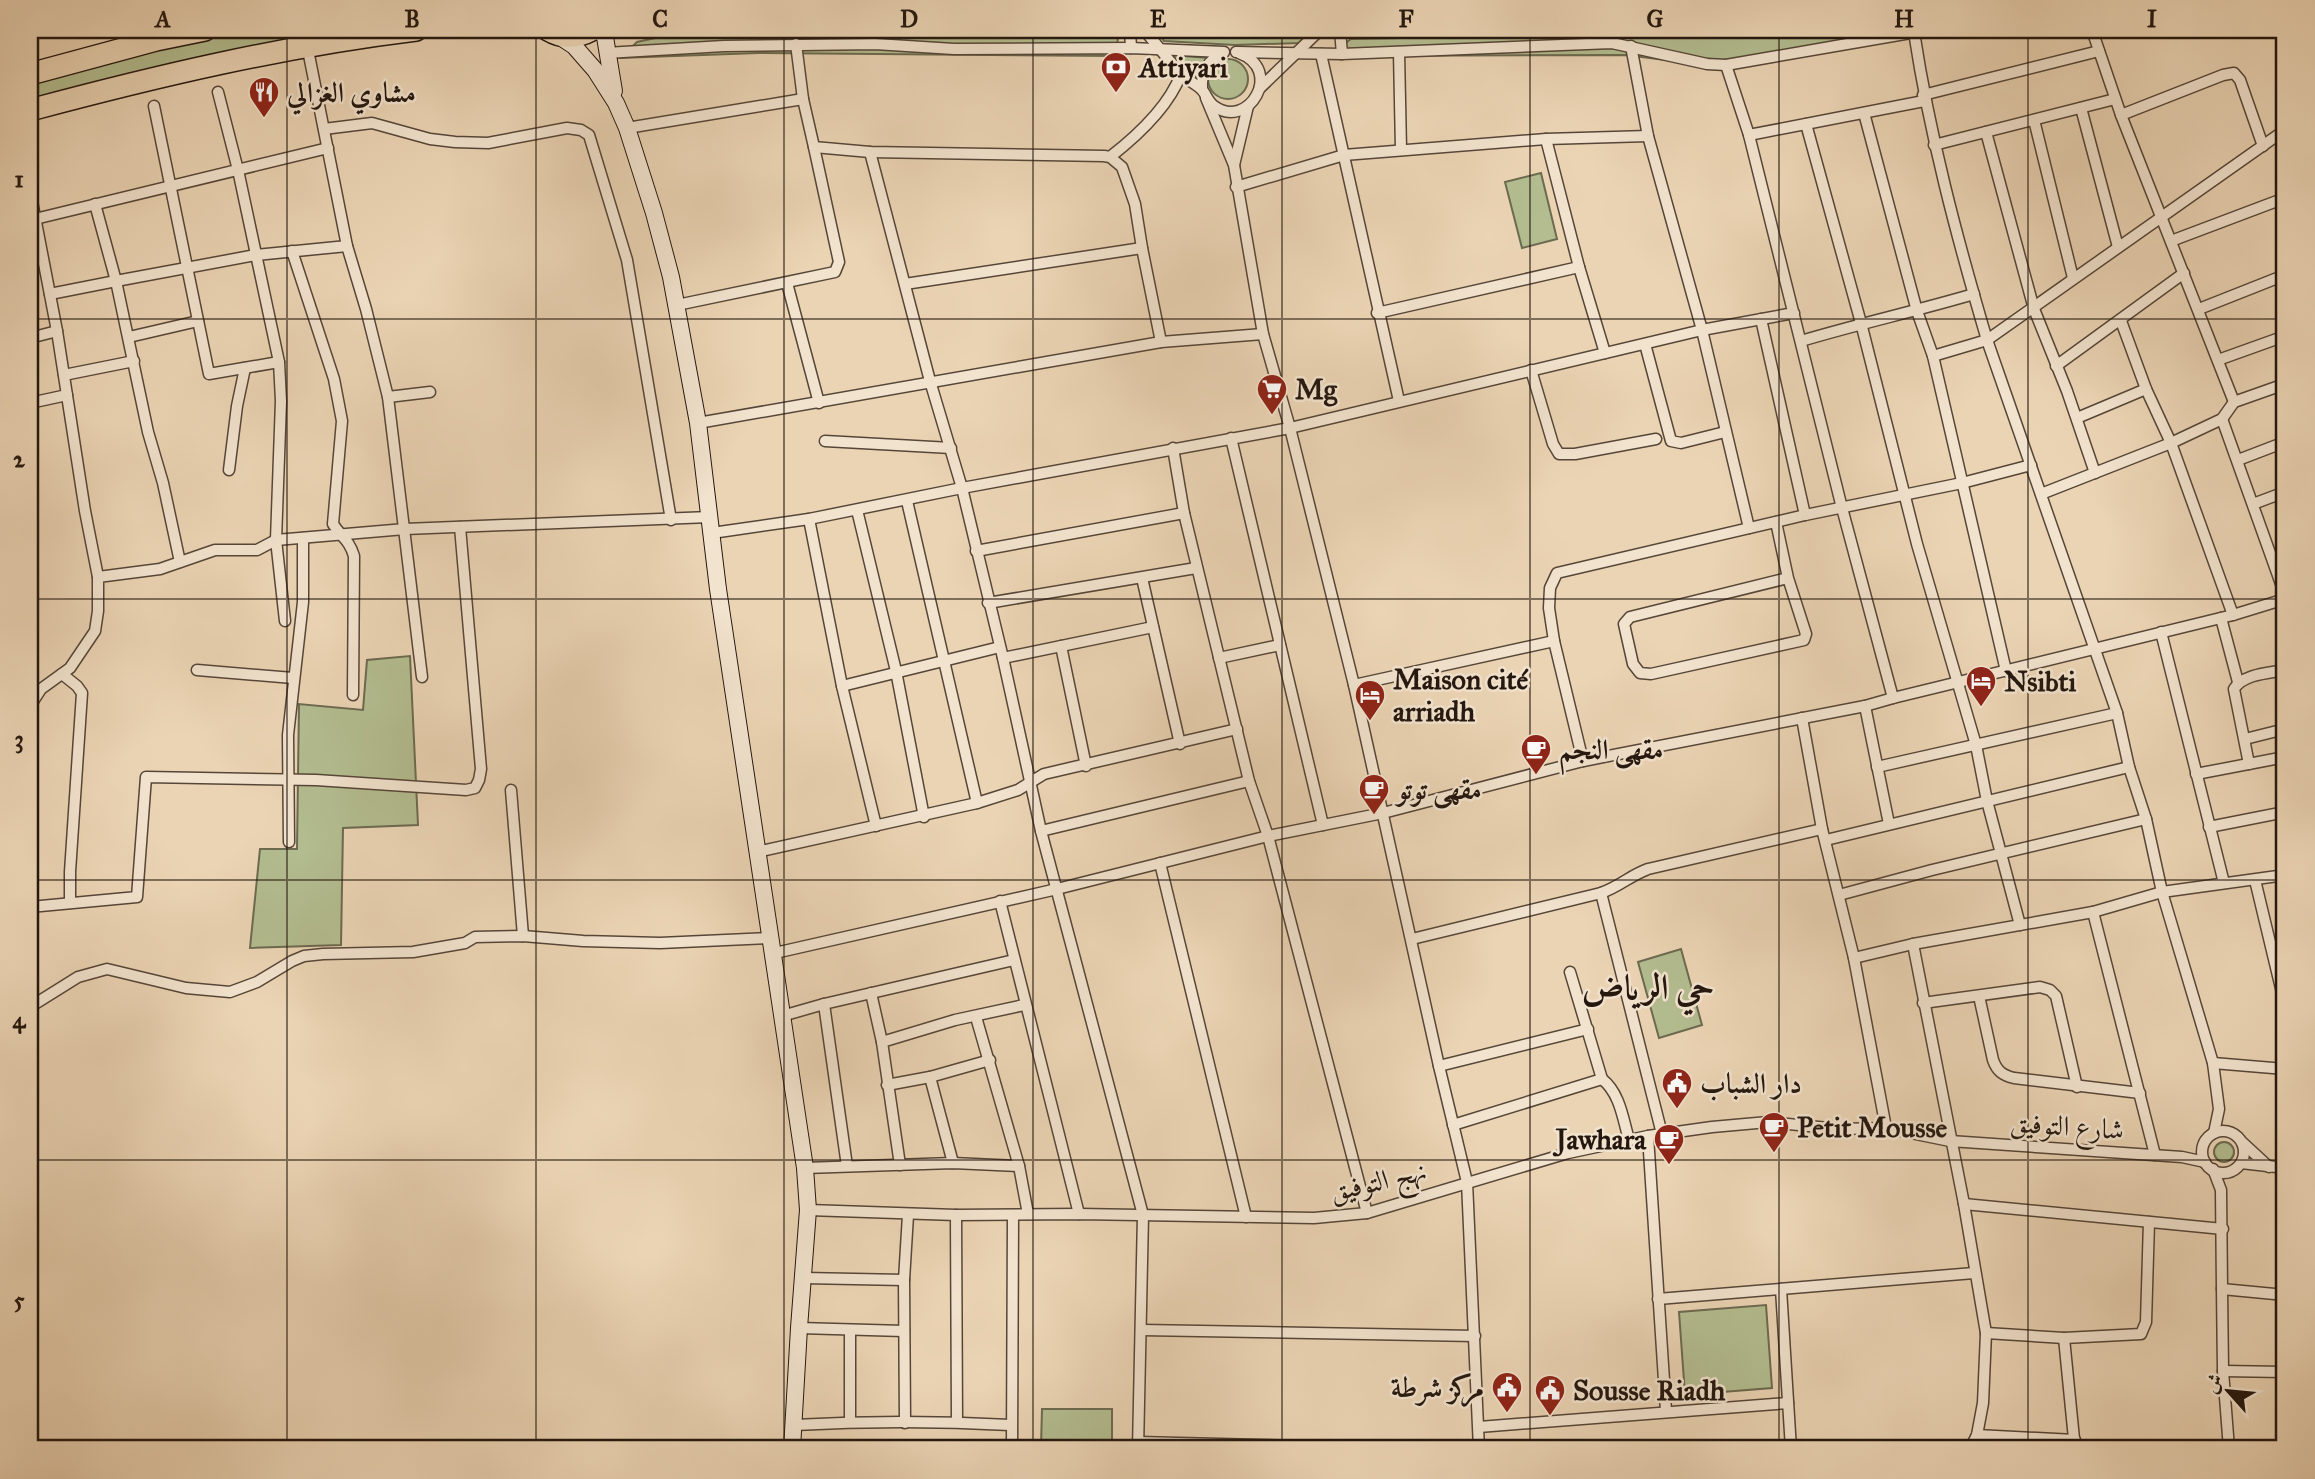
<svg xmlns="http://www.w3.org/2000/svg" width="2315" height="1479" viewBox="0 0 2315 1479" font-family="'IM FELL Great Primer',Amiri,serif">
<rect width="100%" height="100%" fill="#ebd4b4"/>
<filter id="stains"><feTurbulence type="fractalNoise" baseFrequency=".00286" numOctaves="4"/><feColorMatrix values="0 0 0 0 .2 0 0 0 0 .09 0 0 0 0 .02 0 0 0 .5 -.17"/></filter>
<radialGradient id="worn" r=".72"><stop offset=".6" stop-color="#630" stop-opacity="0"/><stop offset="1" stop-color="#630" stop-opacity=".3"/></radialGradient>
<g fill="#b3bd90" stroke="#6c6a50" stroke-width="2">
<polygon points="249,30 371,30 30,104 30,82 196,40"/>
<polygon points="754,30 1105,31 1118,37 1116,56 759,53 621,58 637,42 669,35"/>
<polygon points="1156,30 1310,30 1299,43 1235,45 1164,41"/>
<polygon points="1620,30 1865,30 1881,42 1728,68 1626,55 1340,56 1340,47 1351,39 1553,35"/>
<polygon points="1172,55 1209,58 1201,82"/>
<circle cx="1228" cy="79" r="20"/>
<polygon points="1541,173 1557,239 1522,248 1505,182"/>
<polygon points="410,656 418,825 343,828 341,945 250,948 260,849 297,849 299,704 363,710 367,660"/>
<polygon points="1681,949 1702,1025 1659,1038 1638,962"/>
<circle cx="2224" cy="1152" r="10"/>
<polygon points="1766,1305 1772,1388 1685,1395 1679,1312"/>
<polygon points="1042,1409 1112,1409 1112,1446 1041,1447"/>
</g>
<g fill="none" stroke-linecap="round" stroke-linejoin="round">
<g stroke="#564638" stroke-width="13">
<g id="street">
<polyline points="1130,30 1131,48"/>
<path d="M1144,30C1157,44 1169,62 1183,76C1189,81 1196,84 1201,89C1206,93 1207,101 1214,106C1248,131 1285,70 1239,53"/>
<polyline points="1340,30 1342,54"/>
<polyline points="2092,30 2121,115 2234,402"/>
<path d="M1914,32C1930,137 1957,238 1987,340L2117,713L2129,767L2146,819L2162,892L2213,1063L2219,1109L2214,1133"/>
<polyline points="796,44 803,99 814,147 870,152 1104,156 1110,157 1122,167 1135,204 1142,248 1161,342"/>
<polyline points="1631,46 1648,136 1702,330 1749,528"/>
<polyline points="1236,52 1342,54 1612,43 1707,64 1726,65 1928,30"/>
<polyline points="1399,52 1401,150"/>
<polyline points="606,53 724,46 875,44 954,49 1131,48 1224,52"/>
<polyline points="1321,54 1399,401"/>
<polyline points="1726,65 1749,135 1842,508 1893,698"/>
<polyline points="1261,87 1320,30"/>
<path d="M1202,89C1201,72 1207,61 1223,53"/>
<polyline points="218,92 238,170 279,362 281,401 276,540 285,621"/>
<polyline points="1923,95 2099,51"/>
<polyline points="1206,98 1234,165 1263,334 1290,428 1354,685 1439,1066 1467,1182 1479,1449"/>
<polyline points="154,106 209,374 279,362"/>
<polyline points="2081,108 2118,247"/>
<polyline points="1864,113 1917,311 1933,356 2006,671"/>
<polyline points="2121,115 2223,75 2234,73 2240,80 2263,146"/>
<polyline points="2034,120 2073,278"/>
<polyline points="1806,124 1861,323 1917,544 1976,745 1987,801 2020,925"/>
<polyline points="627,128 803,99"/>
<polyline points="324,129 372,123 430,139 455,142 488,143 567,128 581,130 589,135 627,260 671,520"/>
<polyline points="1986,132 2034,309 2067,391 2095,473"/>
<polyline points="1749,135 1924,101"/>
<polyline points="1546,139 1579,267 1605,353"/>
<polyline points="1934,145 2115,99"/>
<polyline points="870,152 930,381 962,488 1003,658 1041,831 1143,1215 1138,1449"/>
<path d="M1110,157C1137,136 1169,106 1181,74"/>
<polyline points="1234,165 1248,106"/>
<polyline points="1236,187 1344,155 1546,139 1648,136"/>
<polyline points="30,191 57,331 85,511 98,577"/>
<polyline points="95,204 116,281 256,255 347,246 307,45"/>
<polyline points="35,219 328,148"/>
<polyline points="2171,241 2285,198"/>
<polyline points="347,246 366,309 388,397 422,677"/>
<path d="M292,251L334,379L342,421L333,524C341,537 349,539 354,556L353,695"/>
<polyline points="787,283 819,403"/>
<polyline points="905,284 1142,248"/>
<polyline points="50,294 116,281 148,432 163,483 180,562"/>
<polyline points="677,305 835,272 839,262 814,147"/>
<polyline points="2199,309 2285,275"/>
<polyline points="1377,313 1579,267"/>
<polyline points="1761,319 1805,515"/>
<polyline points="2121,321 2146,389 2171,443 2233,615"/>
<polyline points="129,337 198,321"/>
<polyline points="30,338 57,331"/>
<path d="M1801,341C1858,324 1916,311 1974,294"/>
<polyline points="1645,344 1671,441 1681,443 1725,432"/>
<polyline points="1933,356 1987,340 2285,130"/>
<polyline points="2218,360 2285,336"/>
<polyline points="2056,366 2184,273"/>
<polyline points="1531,370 1553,444 1559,454 1575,454 1656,439"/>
<polyline points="64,375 134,361"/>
<polyline points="388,397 430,392"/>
<polyline points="30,403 67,395"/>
<polyline points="2077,418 2146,389"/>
<polyline points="2222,419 2285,595"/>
<polyline points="698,423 1161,342 1263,334"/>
<polyline points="1231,438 1323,825"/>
<polyline points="825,441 951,448"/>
<polyline points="1173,448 1184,513 1249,781 1268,836 1367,1213"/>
<polyline points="2238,460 2285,442"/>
<polyline points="229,470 237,406 245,368"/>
<polyline points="2041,494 2171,443 2222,419 2234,402 2285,384"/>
<polyline points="907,501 977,803"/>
<polyline points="2253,504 2285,492"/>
<polyline points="857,510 896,671 924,817"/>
<polyline points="809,519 842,686 876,826"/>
<polyline points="1776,522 1788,578 1806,634 1804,640 1651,674 1640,673 1633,664 1624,624 1630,617 1788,578"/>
<polyline points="712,533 809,519 962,488 1290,428 1702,330 1794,313"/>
<polyline points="976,551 1184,513"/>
<polyline points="1142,578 1180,744"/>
<polyline points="988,603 1196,568"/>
<polyline points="2221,618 2238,682"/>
<polyline points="2161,632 2224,883"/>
<polyline points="1061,646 1086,766"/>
<polyline points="1003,658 1153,627"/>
<polyline points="1219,658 1280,645"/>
<polyline points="197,670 293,678"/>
<polyline points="62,674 77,686 82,693 70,872 70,903"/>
<polyline points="1354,685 1554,641"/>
<polyline points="842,686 1000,647"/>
<polyline points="30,706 41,689 70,668 95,631 98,611 98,577 160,569 215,550 257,550 276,540 405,529 710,517"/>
<polyline points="1865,706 1889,824"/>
<polyline points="1802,718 1822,829 1854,958 1886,1128"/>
<polyline points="2245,739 2285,729"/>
<polyline points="1583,761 1554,641 1549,608 1550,588 1557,573 1805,515 1962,483 2031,465"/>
<path d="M2249,764L2234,689C2243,674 2269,673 2285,670"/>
<polyline points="1877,767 2117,713"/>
<polyline points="2196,774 2285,757"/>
<polyline points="511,790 523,936"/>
<polyline points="2209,827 2285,812"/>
<polyline points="1041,831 1249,781"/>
<polyline points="1826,840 2129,767"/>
<polyline points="289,842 288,735 303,602 303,538"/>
<polyline points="757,852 977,803 1018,790 1044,774 1237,729"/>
<polyline points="1160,863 1246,1217"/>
<polyline points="2255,880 2285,1005"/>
<polyline points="1601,893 1662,1134"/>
<polyline points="1839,895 1932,870 2146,819"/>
<polyline points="1000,901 1079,1214"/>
<polyline points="30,907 137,897 146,777 316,780 466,790 475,788 479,780 481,769 460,527"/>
<polyline points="2093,912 2155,1155"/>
<path d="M1412,939L1601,893C1619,887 1631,875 1648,869L1822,829"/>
<polyline points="1913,944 1964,1204 1986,1333 1983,1403 1977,1435 1970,1449"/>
<polyline points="775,953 1057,889 1268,836 1383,813 1583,761 1865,706 1893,698 2233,615 2285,599"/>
<polyline points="1854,958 1913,944 2093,912 2162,892 2285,875"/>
<polyline points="871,993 882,1042 900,1165"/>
<path d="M1979,996L1993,1060C1997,1071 2002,1075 2014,1078L2140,1093"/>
<polyline points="1923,1003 2040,987 2050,990 2056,996 2077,1087"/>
<polyline points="824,1004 847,1166"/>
<polyline points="30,1007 78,977 107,969 186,988 230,992 257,982 292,961 304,956 323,954 413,952 465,943 475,937 523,936 583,941 660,943 772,938"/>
<polyline points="782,1016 824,1004 1014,960"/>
<polyline points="976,1017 1019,1166 1028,1214"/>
<polyline points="882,1042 955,1020 1024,1005"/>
<polyline points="2213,1063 2285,1069"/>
<polyline points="1439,1066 1588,1029"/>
<polyline points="930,1077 953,1163"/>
<path d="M1602,1079C1620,1093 1623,1119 1629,1140"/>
<polyline points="887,1085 930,1077 990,1060"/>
<polyline points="1453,1125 1602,1079 1570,972"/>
<circle cx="2223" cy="1152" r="21"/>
<polyline points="1648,1136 1666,1411"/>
<polyline points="2243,1143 2269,1167"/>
<polyline points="2241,1163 2285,1168"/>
<polyline points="805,1168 953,1163 1019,1166"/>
<polyline points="2213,1169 2221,1190 2222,1289 2285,1295"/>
<polyline points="1964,1204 2223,1229"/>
<polyline points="808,1210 956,1215 1079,1214 1314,1218 1367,1213 1568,1153 1648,1136 1712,1127 1768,1122 1839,1129 1886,1128 1950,1141 2182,1157 2205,1162"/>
<polyline points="956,1215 957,1422"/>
<polyline points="804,1278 904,1280"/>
<polyline points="1781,1289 1791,1449"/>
<polyline points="2222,1289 2223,1371 2229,1449"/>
<polyline points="1658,1299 1974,1273"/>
<polyline points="799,1328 904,1331"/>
<polyline points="1142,1330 1475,1336"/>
<polyline points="1986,1333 2064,1338 2141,1334 2146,1322 2149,1222"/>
<polyline points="2064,1338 2075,1449"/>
<polyline points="2223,1371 2285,1372"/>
<polyline points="2284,1372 2285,1405"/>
<polyline points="850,1422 850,1330"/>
<polyline points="905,1423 904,1280 908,1215"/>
<path d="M794,1425C866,1421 938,1421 1010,1425"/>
<polyline points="1479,1427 1788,1403"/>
<polyline points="1977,1435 2075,1440"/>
<polyline points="1138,1442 1422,1449"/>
<polyline points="1012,1449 1013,1215"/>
</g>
</g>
<g stroke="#24170f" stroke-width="18">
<g id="secondary">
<polyline points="600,30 605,37 614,91"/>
<polyline points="559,36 574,46 595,70 616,103 627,128 654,213 671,277 698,423 718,589 805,1168 808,1210 799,1328 792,1449"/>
</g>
</g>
<g stroke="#24170f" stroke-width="24">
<g id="highway">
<path d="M548,30C563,39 577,38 592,30"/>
<polyline points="30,74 156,40 205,30"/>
<path d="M30,110C157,76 284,46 416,30"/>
</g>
</g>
<use href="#street" stroke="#f2e3ce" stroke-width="10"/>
<use href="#secondary" stroke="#f2e3ce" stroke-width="16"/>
<use href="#highway" stroke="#ebd4b4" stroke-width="21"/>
</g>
<path fill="none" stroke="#24170f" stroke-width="2" stroke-opacity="0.55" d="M287,30V1449M536,30V1449M784,30V1449M1033,30V1449M1282,30V1449M1530,30V1449M1779,30V1449M2028,30V1449M30,319H2285M30,599H2285M30,880H2285M30,1160H2285"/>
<defs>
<g id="bank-pin" transform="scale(1.575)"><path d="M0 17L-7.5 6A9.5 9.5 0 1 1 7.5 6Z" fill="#8f2418" stroke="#f2e3ce"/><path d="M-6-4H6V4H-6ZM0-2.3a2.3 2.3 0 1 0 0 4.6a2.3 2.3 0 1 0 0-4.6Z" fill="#fff"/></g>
<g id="restaurant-pin" transform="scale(1.575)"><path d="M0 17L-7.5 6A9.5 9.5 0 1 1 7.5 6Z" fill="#8f2418" stroke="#f2e3ce"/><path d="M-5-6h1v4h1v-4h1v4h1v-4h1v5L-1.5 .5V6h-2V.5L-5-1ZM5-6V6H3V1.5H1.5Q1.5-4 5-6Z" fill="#fff"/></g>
<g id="supermarket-pin" transform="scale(1.575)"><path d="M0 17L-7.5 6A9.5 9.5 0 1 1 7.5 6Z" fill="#8f2418" stroke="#f2e3ce"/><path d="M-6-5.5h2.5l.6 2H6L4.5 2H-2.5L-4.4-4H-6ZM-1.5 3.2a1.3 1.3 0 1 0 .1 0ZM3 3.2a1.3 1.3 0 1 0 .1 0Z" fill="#fff"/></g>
<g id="hotel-pin" transform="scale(1.575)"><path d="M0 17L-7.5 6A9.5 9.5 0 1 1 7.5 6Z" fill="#8f2418" stroke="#f2e3ce"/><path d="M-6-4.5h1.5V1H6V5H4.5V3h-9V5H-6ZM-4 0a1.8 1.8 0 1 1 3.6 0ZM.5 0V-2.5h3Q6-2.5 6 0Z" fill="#fff"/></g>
<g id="cafe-pin" transform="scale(1.575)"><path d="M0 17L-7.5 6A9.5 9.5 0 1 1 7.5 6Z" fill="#8f2418" stroke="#f2e3ce"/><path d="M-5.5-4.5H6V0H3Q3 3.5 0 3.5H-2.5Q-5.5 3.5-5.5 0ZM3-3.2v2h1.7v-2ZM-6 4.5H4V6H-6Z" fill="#fff"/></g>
<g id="civic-pin" transform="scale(1.575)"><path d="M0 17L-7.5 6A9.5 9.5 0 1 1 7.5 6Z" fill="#8f2418" stroke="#f2e3ce"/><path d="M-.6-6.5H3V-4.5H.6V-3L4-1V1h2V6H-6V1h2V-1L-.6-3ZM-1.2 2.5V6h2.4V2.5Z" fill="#fff"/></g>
</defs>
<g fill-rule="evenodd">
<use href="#bank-pin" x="1116" y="67"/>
<use href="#restaurant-pin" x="264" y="92"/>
<use href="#supermarket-pin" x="1272" y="389"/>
<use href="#hotel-pin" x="1981" y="681"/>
<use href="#hotel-pin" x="1370" y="695"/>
<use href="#cafe-pin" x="1536" y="749"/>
<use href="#cafe-pin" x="1374" y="789"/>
<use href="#civic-pin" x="1677" y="1083"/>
<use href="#cafe-pin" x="1774" y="1127"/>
<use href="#cafe-pin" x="1669" y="1139"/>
<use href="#civic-pin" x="1507" y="1387"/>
<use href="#civic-pin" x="1550" y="1390"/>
</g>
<g text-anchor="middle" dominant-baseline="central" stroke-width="5" stroke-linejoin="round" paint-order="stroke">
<g font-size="28" font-weight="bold" fill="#24170f" stroke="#f2e3ce" text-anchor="start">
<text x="1139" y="67">Attiyari</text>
<text x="287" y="92">مشاوي الغزالي</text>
<text x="1295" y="389">Mg</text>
<text x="1393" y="679">Maison cité<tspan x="1393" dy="32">arriadh</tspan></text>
<text x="2004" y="681">Nsibti</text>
<text x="1559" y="749">مقهى النجم</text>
<text x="1397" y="789">مقهى توتو</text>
<text x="1700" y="1083">دار الشباب</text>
<text x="1797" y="1127">Petit Mousse</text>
<text x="1646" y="1139" text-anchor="end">Jawhara</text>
<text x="1484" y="1387" text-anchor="end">مركز شرطة</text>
<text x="1573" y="1390">Sousse Riadh</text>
</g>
<g font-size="28" fill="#24170f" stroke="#f2e3ce">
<text transform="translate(2067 1126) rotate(4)">شارع التوفيق</text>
<text transform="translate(1378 1181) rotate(-13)">نهج التوفيق</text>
</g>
<g font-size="35" font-weight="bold" fill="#24170f" stroke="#f2e3ce">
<text x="1648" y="987">حي الرياض</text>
</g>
</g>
<rect width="2315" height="1479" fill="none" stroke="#ebd4b4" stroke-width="77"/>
<g transform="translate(2228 1391) rotate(297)" stroke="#f2e3ce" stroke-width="5" paint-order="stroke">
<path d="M0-5L12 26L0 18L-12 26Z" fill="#24170f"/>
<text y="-10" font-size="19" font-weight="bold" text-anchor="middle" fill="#24170f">ش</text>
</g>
<rect x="38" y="38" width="2238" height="1402" fill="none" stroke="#24170f" stroke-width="2.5"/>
<g font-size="23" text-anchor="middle" font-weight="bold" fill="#24170f">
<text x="163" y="27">A</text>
<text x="412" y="27">B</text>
<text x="660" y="27">C</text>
<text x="909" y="27">D</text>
<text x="1158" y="27">E</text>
<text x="1406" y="27">F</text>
<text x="1655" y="27">G</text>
<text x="1904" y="27">H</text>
<text x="2152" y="27">I</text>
<text x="19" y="187">1</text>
<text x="19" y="467">2</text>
<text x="19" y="747">3</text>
<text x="19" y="1028">4</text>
<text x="19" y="1308">5</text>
</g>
<rect width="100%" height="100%" filter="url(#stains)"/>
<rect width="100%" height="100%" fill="url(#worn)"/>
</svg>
